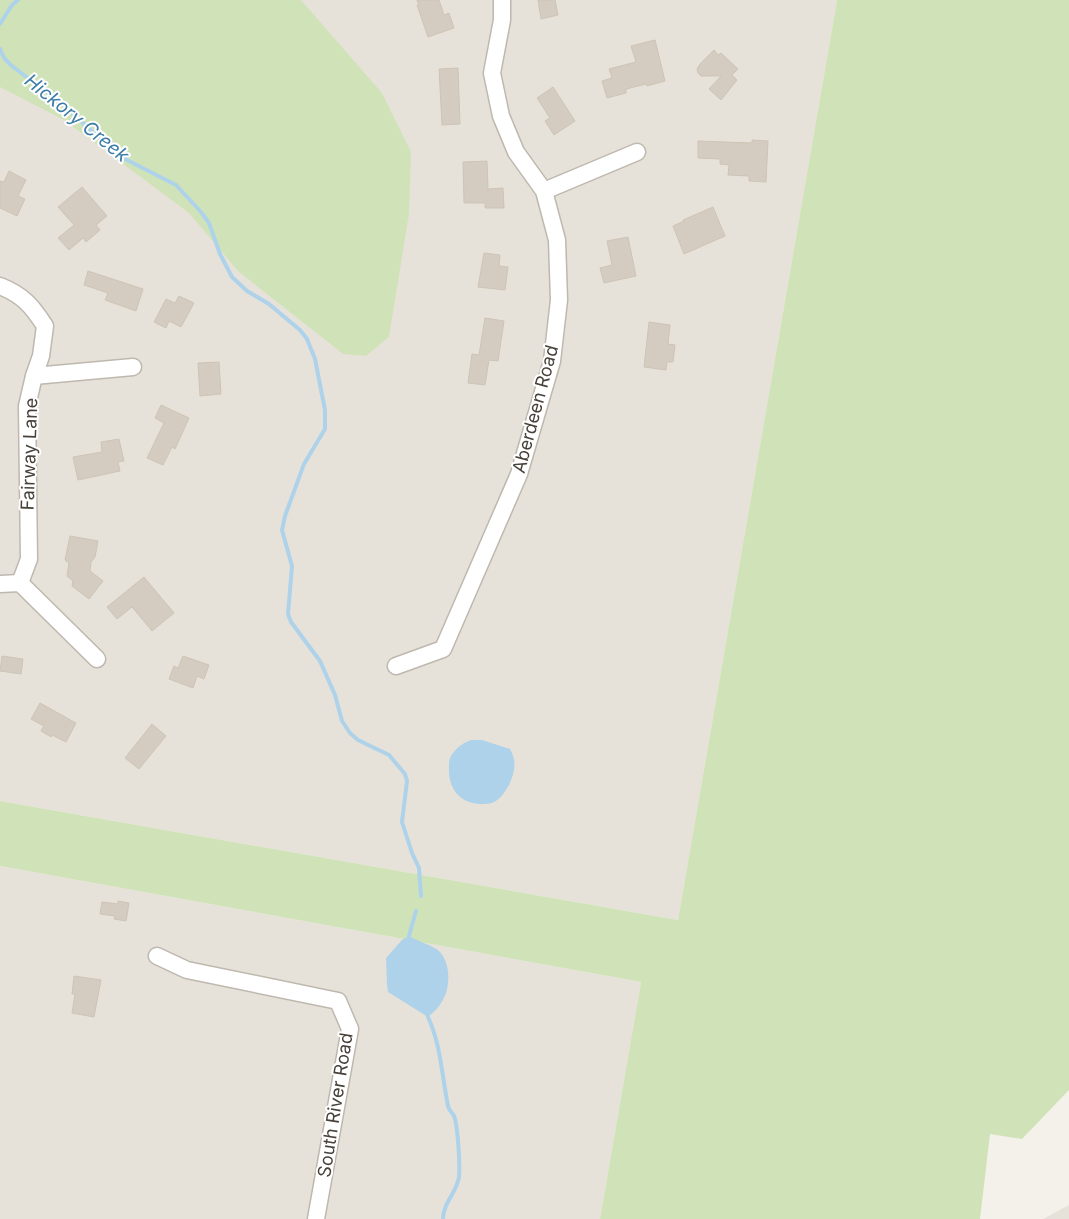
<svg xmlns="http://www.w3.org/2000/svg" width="1069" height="1219" viewBox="0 0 1069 1219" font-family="Inter,sans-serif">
<rect width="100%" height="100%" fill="#f4f1ea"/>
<g fill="#e7e2d9">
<polygon points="0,0 837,0 678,920 0,801"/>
<polygon points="0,866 641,982 600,1219 0,1219"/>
<polygon points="1069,1205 1069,1219 1043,1219"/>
</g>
<g fill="#d0e3b8">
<polygon points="0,0 301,0 382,93 411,152 409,214 389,337 366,356 343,354 238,271 189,213 64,120 0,87"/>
<polygon points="837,0 1069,0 1069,1090 1022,1139 990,1134 980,1219 600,1219 641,982 0,866 0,801 678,920"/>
</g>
<g fill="#add2ea">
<path d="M471,740H482L510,749C517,761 515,772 509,785C506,790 501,799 494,802C491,804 483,804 479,804C458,802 448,787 449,767C449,762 449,758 453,753C458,746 464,743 471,740Z"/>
<path d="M409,936C417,941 435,946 440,952C451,964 451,990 441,1003C438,1009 432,1013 428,1017L388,992L387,984L386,958L402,940Z"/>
</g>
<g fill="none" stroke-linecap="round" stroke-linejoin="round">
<g stroke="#add2ea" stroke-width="4">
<polyline points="0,24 12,5 18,0"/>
<polyline points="0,49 4,58 12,66 65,106 103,142 125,159 176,185 201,212 209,223 220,254 232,277 247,291 269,304 282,315 300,330 307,339 315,359 325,410 325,429 304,464 285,516 282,530 292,566 288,614 291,622 320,661 335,695 342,721 350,733 358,740 389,755 405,774 407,781 402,822 412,853 419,868 421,896"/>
<polyline points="409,936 416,911"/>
<path d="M428,1017C441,1045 442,1077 448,1106C449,1111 452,1112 454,1116C458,1126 460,1165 459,1177C457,1192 443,1203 443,1219"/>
</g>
</g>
<g fill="#d4ccc1" stroke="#cec4b5">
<polygon points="417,0 439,0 444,15 449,13 454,28 428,37 417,5 419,5"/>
<polygon points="538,0 555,0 558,15 541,19"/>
<polygon points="655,40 665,81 647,86 646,84 626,89 626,93 607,98 602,81 612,78 609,69 636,62 631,46"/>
<polygon points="714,50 718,55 721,53 738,69 732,75 737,80 721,100 709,89 721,76 701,76 698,73 697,69 700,64"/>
<polygon points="458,68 460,124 442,125 439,69"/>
<polygon points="553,87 575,121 554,135 545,121 550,118 537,98"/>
<polygon points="752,140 768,141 766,182 749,181 749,176 728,175 729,165 720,164 720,159 698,158 698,141 752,143"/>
<polygon points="487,161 488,189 503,188 504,208 485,208 485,203 464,203 463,162"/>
<polygon points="9,171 26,180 18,196 25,199 17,216 0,208 0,181 4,182"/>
<polygon points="82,187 107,216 96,225 100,230 86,242 83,238 69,250 58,238 74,225 58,207"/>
<polygon points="713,207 725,236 684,254 673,226 684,221 683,220"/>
<polygon points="628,237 636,276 604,283 600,268 612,265 607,241"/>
<polygon points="484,253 500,255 499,266 508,267 505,290 478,287"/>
<polygon points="88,271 143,289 136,311 105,300 108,293 84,285"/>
<polygon points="179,296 194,303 181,327 169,321 166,328 154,322 166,299 175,303"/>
<polygon points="485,318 504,321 498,361 489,360 485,385 468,383 472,354 479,355"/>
<polygon points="649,322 670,325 668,344 675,345 673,362 667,362 666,370 644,367"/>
<polygon points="219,362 221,394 200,396 198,363"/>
<polygon points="161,405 189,418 175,449 172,447 163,465 147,458 164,423 155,418"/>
<polygon points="119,439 124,461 118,462 120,471 78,480 73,457 102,452 101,442"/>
<polygon points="70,536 98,541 95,557 91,562 90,571 103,581 89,599 72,586 73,581 67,576 69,563 65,560"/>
<polygon points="144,577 174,613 152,631 132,607 117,619 107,607"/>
<polygon points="2,656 23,659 21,674 0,671"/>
<polygon points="183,656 209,665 204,679 197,676 193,688 169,679 174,666 178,668"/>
<polygon points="40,703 76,723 66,742 52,735 51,737 41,731 44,726 31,719"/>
<polygon points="152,724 166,736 139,769 125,758"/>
<polygon points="118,901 129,903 126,921 114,919 115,916 100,914 102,902 118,904"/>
<polygon points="74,976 101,980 94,1017 72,1013 75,994 72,994"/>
</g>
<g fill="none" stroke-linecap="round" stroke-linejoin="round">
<g stroke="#beb8ae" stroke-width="19">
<g id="minor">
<polyline points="544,191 637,152"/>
<path d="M0,286C23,295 32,306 45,326L41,356L34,376L27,406L29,559L20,583"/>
<polyline points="34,376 133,367"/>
<polyline points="0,584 20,583 97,659"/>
<polyline points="396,666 443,649 519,474 552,361 559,300 557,240 544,191 516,152 501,116 492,73 502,20 502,0"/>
<polyline points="157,956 187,970 338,1001 350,1029 316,1219"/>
</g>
</g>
<use href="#minor" stroke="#fff" stroke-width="16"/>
</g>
<g text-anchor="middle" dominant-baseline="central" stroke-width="4" stroke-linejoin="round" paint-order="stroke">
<g font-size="18" fill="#474139" stroke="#fff">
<text transform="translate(535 409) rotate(-75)">Aberdeen Road</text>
<text transform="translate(29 454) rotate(-88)">Fairway Lane</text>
<text transform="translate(335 1105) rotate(-81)">South River Road</text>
</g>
<g font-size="19" font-style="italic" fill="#3c7ca8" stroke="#fff">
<text transform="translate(77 118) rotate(39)">Hickory Creek</text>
</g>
</g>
</svg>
